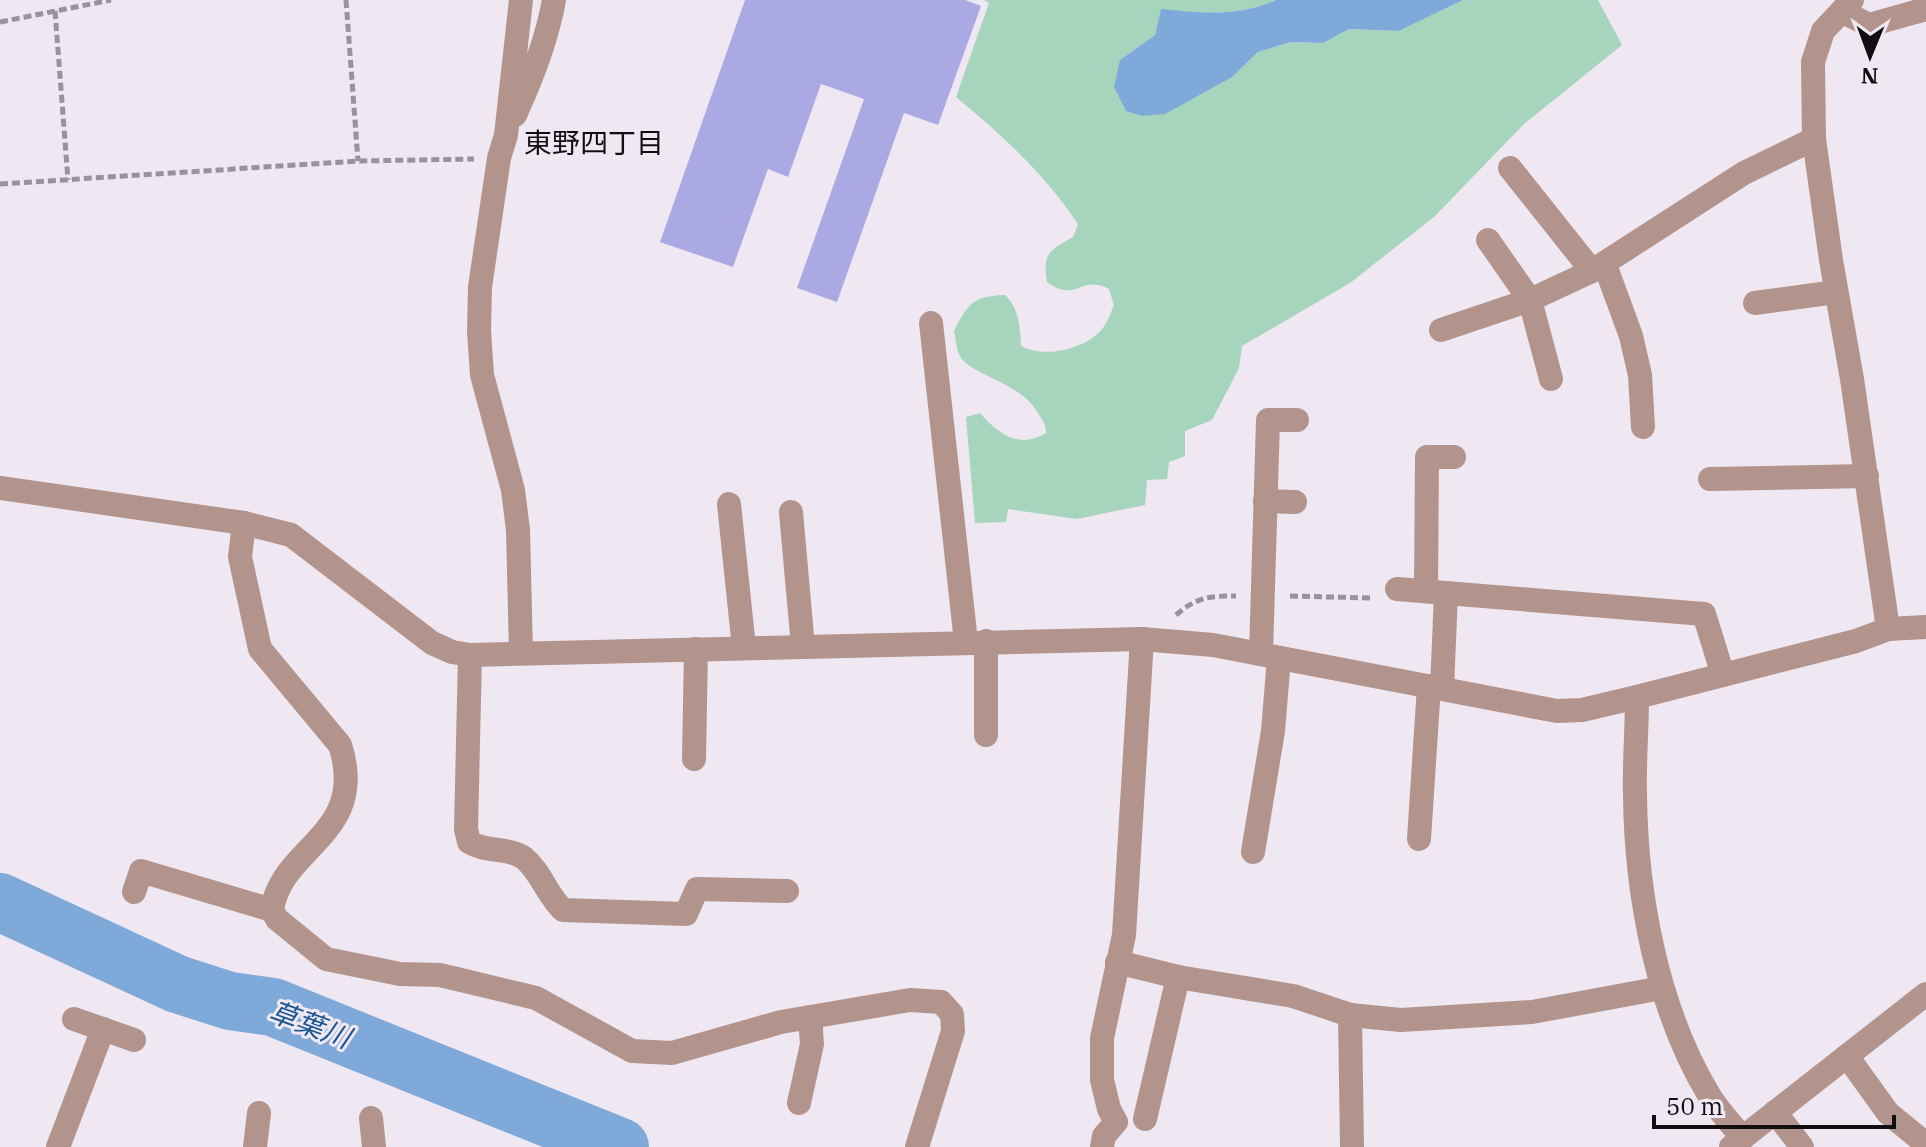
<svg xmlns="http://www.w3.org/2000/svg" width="1926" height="1147" viewBox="0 0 1926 1147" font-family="'IBM Plex Serif','Noto Sans JP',serif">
<rect width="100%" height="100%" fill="#efe7f1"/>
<path fill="#a6d4bd" d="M984,0H1276C1239,17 1201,13 1161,10L1155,35L1120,60L1232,77L1258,52L1291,42L1323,43L1349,29L1399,31L1463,0H1598L1622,45L1524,124L1434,217L1350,283L1242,346L1239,368L1212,420L1185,431V456L1169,462L1167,479L1147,480L1145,505L1077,519L1008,509L1006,522L975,523L966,417L980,413C999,435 1019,449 1046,433C1046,423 1041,418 1036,410C1018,382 969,374 960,356C956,349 956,339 954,331C968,304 972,296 1005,295C1019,308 1020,327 1021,346C1045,359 1087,349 1103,328C1108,321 1111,312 1114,305L1109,289C1080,274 1077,304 1047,282C1042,253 1050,250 1073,237L1078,224C1044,173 1002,135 956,97L989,3Z"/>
<path fill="#7fa9d9" d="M1276,0H1463L1399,31L1349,29L1323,43L1291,42L1258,52L1232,77L1165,114L1142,116L1126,111L1114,87L1120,60L1155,35L1161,9C1201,13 1238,17 1276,0Z"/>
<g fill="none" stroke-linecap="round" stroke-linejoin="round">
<polyline stroke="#7fa9d9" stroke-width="58" points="0,902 177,984 230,1001 273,1007 620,1147"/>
</g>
<polygon fill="#aaa9e4" points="745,0 965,0 981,6 938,125 904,113 837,302 797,288 864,99 821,84 788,177 768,169 733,267 660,242"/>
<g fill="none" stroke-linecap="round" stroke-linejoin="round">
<g stroke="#98929a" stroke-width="5" stroke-dasharray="8 4" stroke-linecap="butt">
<polyline points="346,0 358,161"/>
<polyline points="55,11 68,180"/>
<polyline points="0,22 111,0"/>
<polyline points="0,184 358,161 474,159"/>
<polyline points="1290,596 1372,598"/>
<path d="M1176,615C1197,597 1209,596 1236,596"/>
</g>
<g stroke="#b2948d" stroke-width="24">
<polyline points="1852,0 1823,31 1813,62 1814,139 1831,260 1852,379 1888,629"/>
<polyline points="1843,12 1869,25 1926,9"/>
<path d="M515,115C532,78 547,40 554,0"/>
<polyline points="1510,168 1592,271"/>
<polyline points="1488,240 1530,300 1551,379"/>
<polyline points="1605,265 1631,336 1640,375 1643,427"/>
<polyline points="1755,303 1836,292"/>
<polyline points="931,323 966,642"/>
<polyline points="1441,330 1530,300 1592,271 1744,173 1814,139"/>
<polyline points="1710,479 1867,476"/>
<polyline points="0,488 244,523 291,535 432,643 452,652 470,655 1142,639 1213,645 1557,711 1582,710 1637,697 1856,641 1888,629 1926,627"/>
<polyline points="1265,501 1295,502"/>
<polyline points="729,504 744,648"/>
<polyline points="791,512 803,647"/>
<path d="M244,523L240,557L260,649L340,745C369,835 281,846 272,910L277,919L326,959L400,974L440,975L536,998L632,1051L672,1053L781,1022L910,1000L941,1002L952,1014L953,1031L917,1147"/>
<polyline points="1397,589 1704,614 1723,675"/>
<polyline points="1426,591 1427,457 1454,457"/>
<polyline points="521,653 518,530 513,490 482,375 479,331 480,287 499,158 506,135 521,0"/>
<polyline points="1261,654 1268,420 1297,420"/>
<path d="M470,655L466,829L469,842C487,853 509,847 524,858C541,872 547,895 563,910L686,914L697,889L787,891"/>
<polyline points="1442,689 1446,593"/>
<path d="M1637,697C1637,730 1634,763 1635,795C1636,894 1657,1009 1709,1095C1718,1110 1731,1124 1743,1138"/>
<polyline points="986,735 986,641"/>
<polyline points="694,759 696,649"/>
<polyline points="1419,839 1429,686"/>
<polyline points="1253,852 1273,731 1279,658"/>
<polyline points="134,892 141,871 272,910"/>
<polyline points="1117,962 1178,977 1293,996 1350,1015 1401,1020 1532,1012 1662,988"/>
<polyline points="1350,1015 1352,1147"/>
<polyline points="74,1019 134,1040"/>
<polyline points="1847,1056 1888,1113 1926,1144"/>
<polyline points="799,1103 812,1044 810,1017"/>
<polyline points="1775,1112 1802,1147"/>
<polyline points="371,1118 374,1147"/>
<polyline points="1145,1119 1178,977"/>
<polyline points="58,1147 103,1029"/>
<polyline points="255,1147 259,1113"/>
<polyline points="1102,1147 1104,1136 1116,1122 1109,1109 1102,1080 1102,1038 1124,935 1142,639"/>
<polyline points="1731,1147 1926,994"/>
</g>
</g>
<g text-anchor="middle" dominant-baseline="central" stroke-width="6" stroke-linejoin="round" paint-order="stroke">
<g font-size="28" fill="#110e11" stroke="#efe7f1">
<text x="594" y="142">東野四丁目</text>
</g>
<g font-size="28" font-style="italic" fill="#1c5691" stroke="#efe7f1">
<text transform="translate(310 1024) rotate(20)">草葉川</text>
</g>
</g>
<g transform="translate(1870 56) rotate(181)" stroke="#efe7f1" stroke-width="6" paint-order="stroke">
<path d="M0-6L14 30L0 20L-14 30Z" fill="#110e11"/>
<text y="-12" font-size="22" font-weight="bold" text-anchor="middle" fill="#110e11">N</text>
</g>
<path d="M1654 1115v12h240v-12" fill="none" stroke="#110e11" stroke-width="4"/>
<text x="1666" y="1115" font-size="24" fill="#110e11" stroke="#efe7f1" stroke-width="6" paint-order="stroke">50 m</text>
</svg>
